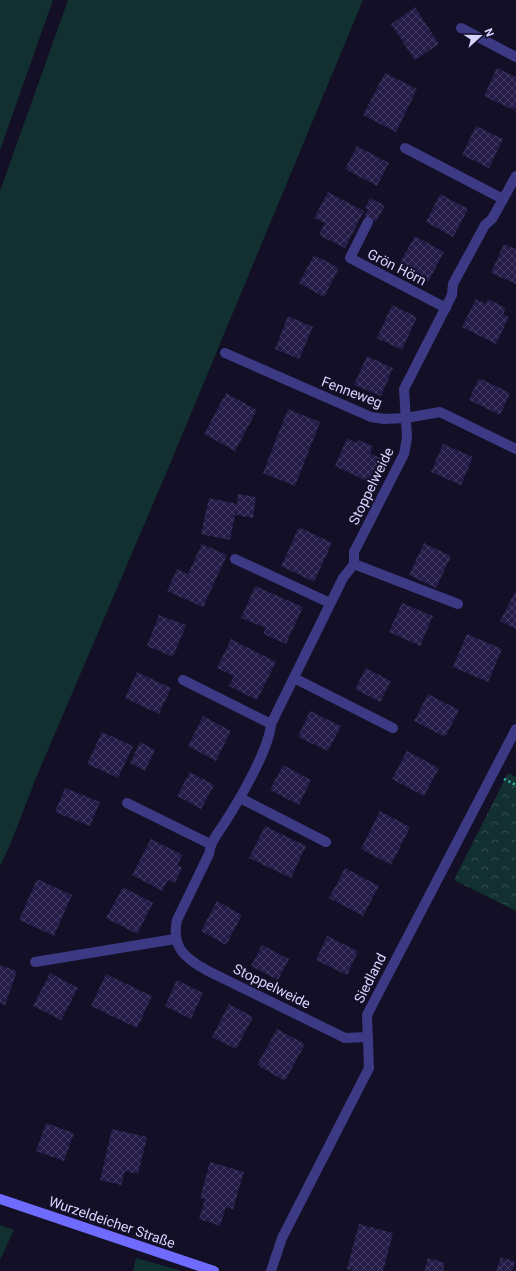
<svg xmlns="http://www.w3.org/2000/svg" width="516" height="1271" viewBox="0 0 516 1271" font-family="Roboto,sans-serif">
<defs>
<pattern id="park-crowns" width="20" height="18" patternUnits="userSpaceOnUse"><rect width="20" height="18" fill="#12302f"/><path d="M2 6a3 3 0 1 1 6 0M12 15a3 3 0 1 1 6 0" fill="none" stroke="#344d4e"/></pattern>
<pattern id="building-cross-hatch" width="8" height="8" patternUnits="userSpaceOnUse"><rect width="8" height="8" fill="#241b47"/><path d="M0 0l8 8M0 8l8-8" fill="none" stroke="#433b63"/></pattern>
</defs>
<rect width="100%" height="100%" fill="#130f26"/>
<g fill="#12302f">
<polygon points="0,0 53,0 0,150"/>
<polygon points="68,0 363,0 170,464 36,778 10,845 0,866 0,191"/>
<polygon points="0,1225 14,1230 0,1260"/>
<polygon points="136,1258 182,1271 133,1271"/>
</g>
<polygon fill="url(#park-crowns)" points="508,773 516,777 516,911 454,880"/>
<g fill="url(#building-cross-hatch)">
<polygon points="415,7 439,44 415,60 391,24"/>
<polygon points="497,68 516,77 516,106 514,110 484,96"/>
<polygon points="385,73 417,89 396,132 363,115"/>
<polygon points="476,126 503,139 489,168 462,155"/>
<polygon points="357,146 389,163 377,186 345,169"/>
<polygon points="328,192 364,211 345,248 319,235 325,223 314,218"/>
<polygon points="440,194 468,209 453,237 426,222"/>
<polygon points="370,198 385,205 376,222 364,216 368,209 365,208"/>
<polygon points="415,236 444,252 428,282 398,266"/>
<polygon points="504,244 516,249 516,284 491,273"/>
<polygon points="314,255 339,268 324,297 299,283"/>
<polygon points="476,299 486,304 488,299 506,308 503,314 509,317 496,344 462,327"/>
<polygon points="392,305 417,317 402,350 377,338"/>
<polygon points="288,316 313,327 299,359 275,349"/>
<polygon points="367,356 393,368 381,396 354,385"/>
<polygon points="479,378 510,393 500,415 469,400"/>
<polygon points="226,393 257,410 235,451 204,434"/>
<polygon points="288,409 320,422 295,486 263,473"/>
<polygon points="347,438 356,443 358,440 373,446 370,453 380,458 369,482 335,466"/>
<polygon points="443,444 473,457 461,485 431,472"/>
<polygon points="238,494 256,497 253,518 235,515 230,540 201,534 209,498 237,504"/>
<polygon points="299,527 332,543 314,582 281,566"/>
<polygon points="424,543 451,556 436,588 409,575"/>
<polygon points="202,544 227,555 203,607 167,591 177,569 188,574"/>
<polygon points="255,586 303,607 286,644 263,634 266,628 241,618"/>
<polygon points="516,590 516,629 500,621"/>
<polygon points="402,603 433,616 420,646 389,632"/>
<polygon points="159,615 186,625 173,657 147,646"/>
<polygon points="467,634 502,649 488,682 453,667"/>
<polygon points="231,639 276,662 257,700 229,686 234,676 217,668"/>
<polygon points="366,668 391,681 380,702 355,689"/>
<polygon points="137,672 171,688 159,714 125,698"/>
<polygon points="428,694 459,710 445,737 414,721"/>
<polygon points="310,711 341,726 328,751 298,737"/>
<polygon points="203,716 231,731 216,761 188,746"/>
<polygon points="102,732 133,746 118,778 87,764"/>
<polygon points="140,742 155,750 145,771 130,763"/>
<polygon points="407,751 439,768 424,796 392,779"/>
<polygon points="283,765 311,780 299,805 270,790"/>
<polygon points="190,772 214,785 201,809 177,796"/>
<polygon points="65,788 100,802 90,826 55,812"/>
<polygon points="380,811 410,827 391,865 361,849"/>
<polygon points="265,826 306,846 291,878 249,858"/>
<polygon points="151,839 183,855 177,865 182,868 175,883 168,880 162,891 132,875"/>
<polygon points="345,868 379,886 363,916 329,898"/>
<polygon points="37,879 72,895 54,936 19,920"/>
<polygon points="123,887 153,903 137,934 106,918"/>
<polygon points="217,901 242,915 226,945 201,931"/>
<polygon points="327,936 358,951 347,975 316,960"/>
<polygon points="262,945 289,959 278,980 251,966"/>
<polygon points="0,965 17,971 5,1005 0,1003"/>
<polygon points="50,973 78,988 61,1020 33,1006"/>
<polygon points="106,974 152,996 137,1028 91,1006"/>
<polygon points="177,980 203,993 191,1019 165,1006"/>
<polygon points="229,1004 253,1017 236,1049 212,1037"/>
<polygon points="277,1029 305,1044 285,1081 257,1065"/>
<polygon points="46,1123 74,1133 64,1161 36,1151"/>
<polygon points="112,1129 147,1137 138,1174 125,1171 121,1185 100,1180"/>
<polygon points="210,1162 244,1172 233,1209 226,1207 220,1226 199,1219 205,1199 200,1198"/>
<polygon points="359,1224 393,1233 383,1271 354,1271 347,1269"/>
<polygon points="501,1257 515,1262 512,1271 496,1271"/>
<polygon points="428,1258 445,1263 443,1270 446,1271 424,1271"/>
</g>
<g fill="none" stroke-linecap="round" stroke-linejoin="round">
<polyline stroke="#2fb8b0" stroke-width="2.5" stroke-dasharray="2 3" stroke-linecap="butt" points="504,779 516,785"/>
<g stroke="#3d3a85" stroke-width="10">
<polyline points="461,28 516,57"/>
<polyline points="405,148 503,199"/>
<polyline points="368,222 350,258 446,308"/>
<polyline points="225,353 371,417 384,419 406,418 440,412 516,449"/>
<polyline points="235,559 330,603"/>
<polyline points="354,564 458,604"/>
<polyline points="294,678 393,728"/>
<polyline points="183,680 271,724"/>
<polyline points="240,798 326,842"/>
<polyline points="127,803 210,844"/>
<polyline points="35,962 175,939"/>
<path d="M368,1037L345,1038L208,971C186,959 171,948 177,920L209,854C210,841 220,831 227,819C241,797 269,749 271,724L343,578L354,564V552L404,454L407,438L404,389L452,295L453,284L485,225L492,219L516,176"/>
<polyline points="271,1271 282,1238 369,1068 367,1015 516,729"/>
</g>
<polyline stroke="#6f6bff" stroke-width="10" points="0,1199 214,1271"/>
</g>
<g text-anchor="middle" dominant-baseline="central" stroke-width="4" stroke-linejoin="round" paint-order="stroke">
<g font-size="14" fill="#d9d4ff" stroke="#130f26">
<text transform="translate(397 267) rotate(27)">Grön Hörn</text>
<text transform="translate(352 392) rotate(21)">Fenneweg</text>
<text transform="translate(371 486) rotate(-64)">Stoppelweide</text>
<text transform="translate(370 978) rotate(-63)">Siedland</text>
<text transform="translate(272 986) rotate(26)">Stoppelweide</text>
<text transform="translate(112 1222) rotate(19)">Wurzeldeicher Straße</text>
</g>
</g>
<g transform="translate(480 36) rotate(69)" stroke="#130f26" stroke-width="3" paint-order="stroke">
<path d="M0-3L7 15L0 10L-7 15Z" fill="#d9d4ff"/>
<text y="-6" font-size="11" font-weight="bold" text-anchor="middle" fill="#d9d4ff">N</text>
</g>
</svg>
